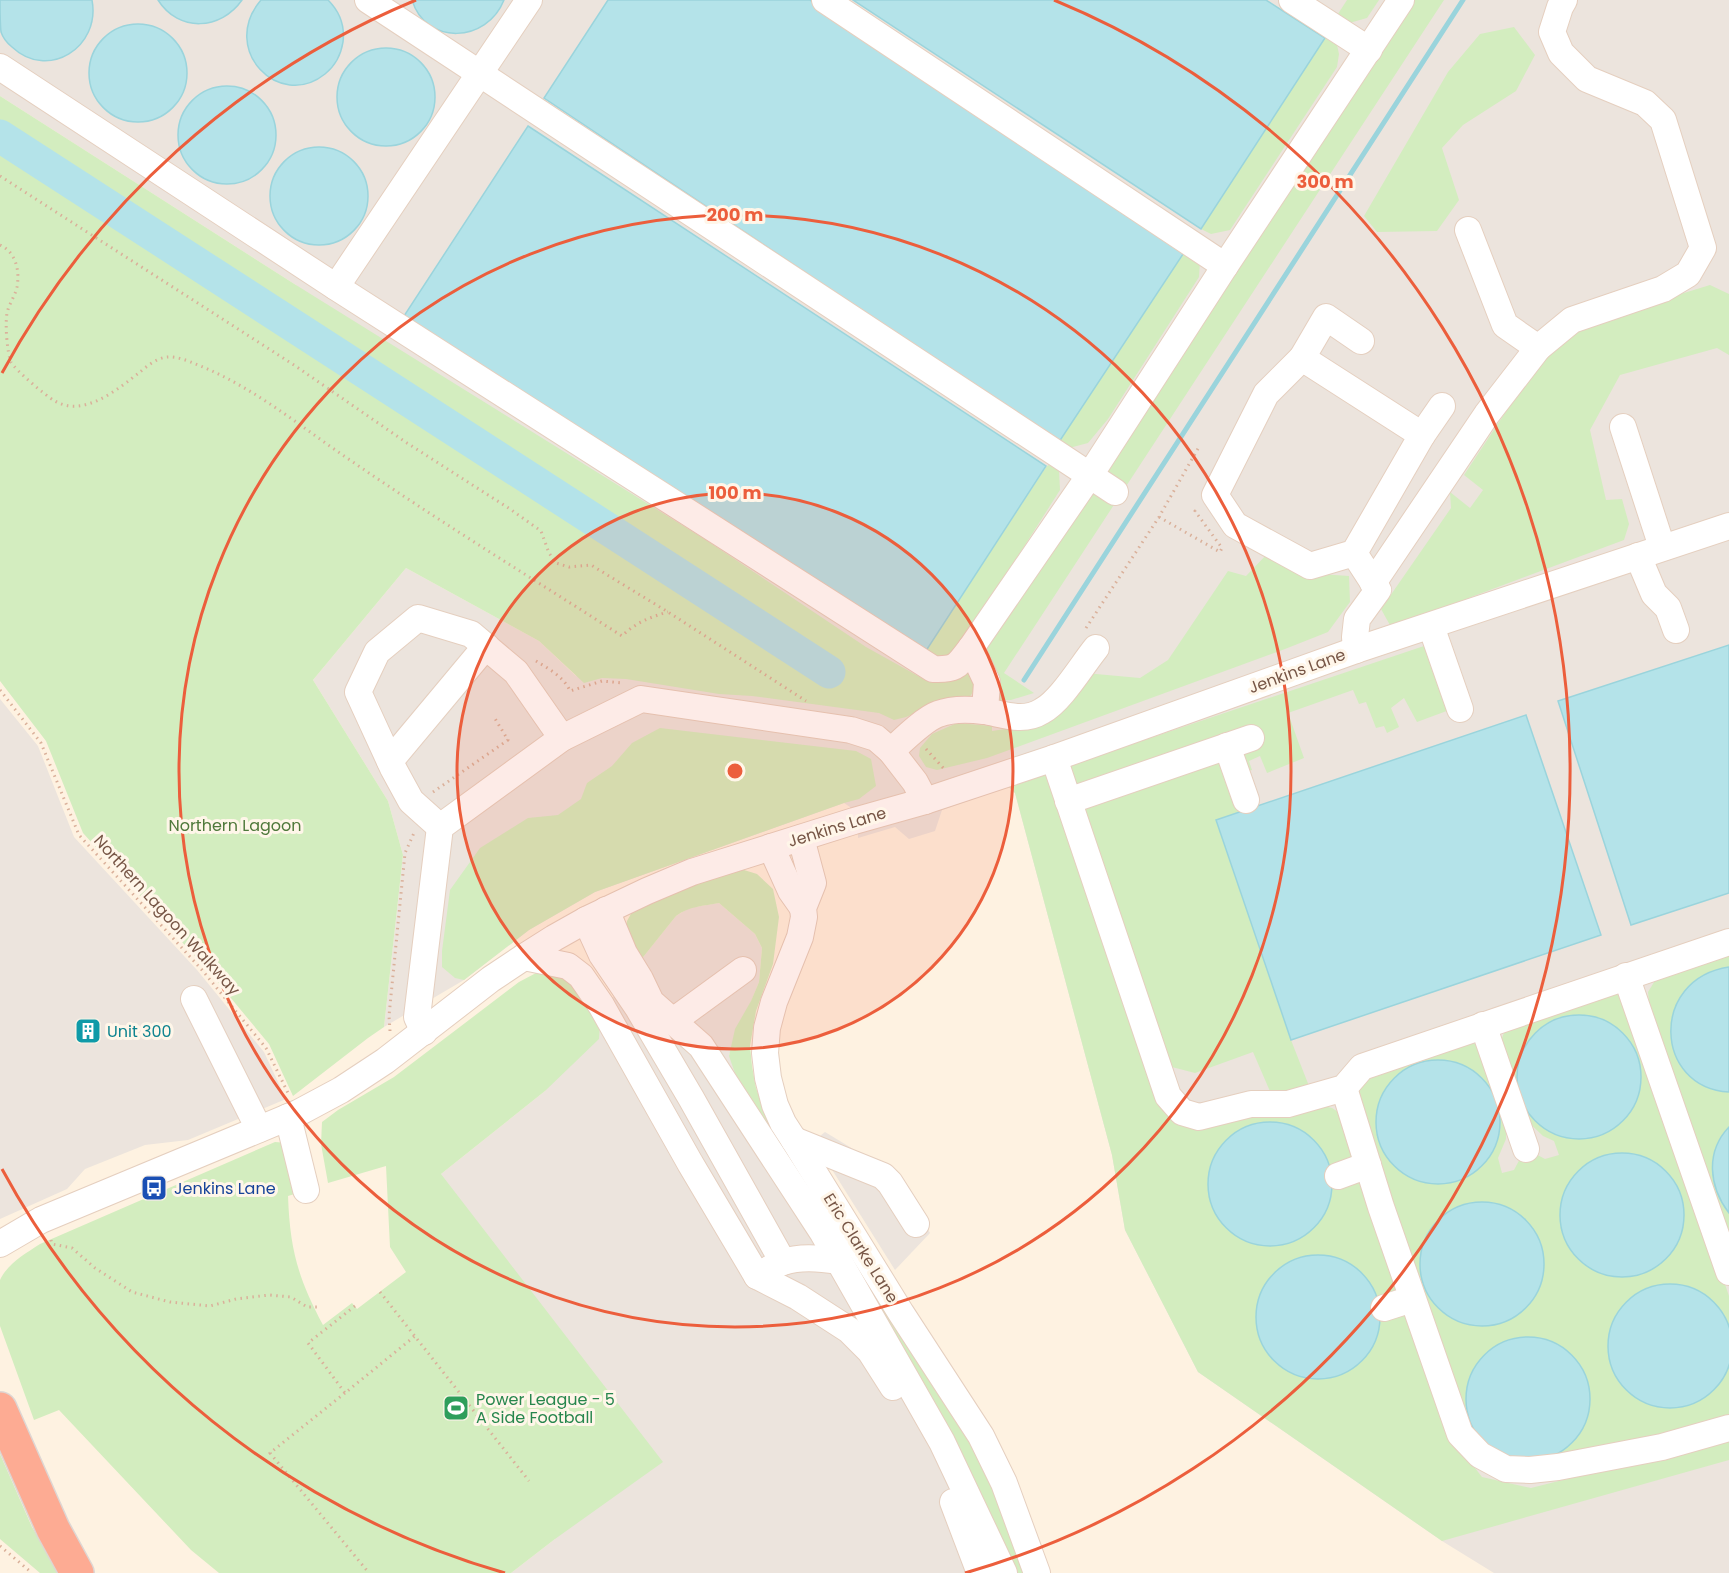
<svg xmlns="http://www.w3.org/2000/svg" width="1729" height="1573" viewBox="0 0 1729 1573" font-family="Poppins,sans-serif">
<rect width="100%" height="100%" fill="#fef2e1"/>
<g fill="#ece4dd">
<polygon points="0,0 1729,0 1729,1573 1494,1573 1442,1541 1198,1372 1125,1230 1112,1155 1015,793 1009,787 942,810 935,831 909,839 895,827 858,838 858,832 850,807 844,803 595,892 529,930 464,980 384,1027 403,855 388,801 313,680 406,568 539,641 577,677 296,285 0,96"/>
<polygon points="0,699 38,746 74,837 197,970 264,1052 286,1099 188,1140 145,1145 85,1169 67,1189 0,1219"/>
<polygon points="719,903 755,934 762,948 759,982 729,1055 1012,1573 511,1573 555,1539 441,1174 545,1091 601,1005 626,989 640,961 676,916 689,908"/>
<polygon points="825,1132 891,1172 930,1233 895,1270 814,1141"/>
</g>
<g fill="#d3edbf">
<polygon points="1347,0 1379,0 1367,18 1349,23 1336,17"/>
<polygon points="1404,0 1444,0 1004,673 1034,693 1011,700 1003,700 1001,703 995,698 984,640"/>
<polygon points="1514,27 1535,55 1516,91 1463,125 1442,148 1459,200 1437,231 1377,232 1364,216 1448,72 1480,34"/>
<polygon points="1325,38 1337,45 1339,54 1337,67 1230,230 1211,234 1201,229"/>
<polygon points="0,96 296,285 706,540 866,647 927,681 962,672 974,666 977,685 968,700 939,703 906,717 894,720 879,713 752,696 719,694 626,679 602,678 584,683 539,641 406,568 313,680 388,801 403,855 384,1027 368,1038 293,1096 269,1044 211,974 83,833 46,741 0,681"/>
<polygon points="1187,248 1200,261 1199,277 1108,419 1088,443 1069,448 1059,442"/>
<polygon points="1710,285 1729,294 1729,355 1717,348 1620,375 1590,430 1606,500 1622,499 1629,524 1624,540 1391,627 1381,609 1451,508 1450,492 1470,508 1483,490 1464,475 1509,407 1559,338 1606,317"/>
<polygon points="1050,464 1059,470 1060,490 955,655 938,662 922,657 1046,467"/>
<polygon points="1269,552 1306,573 1349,576 1350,602 1328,632 1285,649 987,758 937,770 926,767 919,756 920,748 932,734 957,723 992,726 992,731 1005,729 1050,715 1085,673 1140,678 1168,660 1228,571 1246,576"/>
<polygon points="1424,646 1429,660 1435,659 1452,709 1417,722 1404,698 1391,708 1399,727 1387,733 1384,726 1376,728 1366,702 1359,704 1353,690 1288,713 1304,758 1267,773 1260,756 1249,761 1252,770 1244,772 1238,756 1079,787 1072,779 1074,777 1070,765"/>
<polygon points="660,728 856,751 871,759 876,786 859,799 844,803 595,892 529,930 464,980 455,978 442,967 442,951 450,890 480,848 528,818 558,815 581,799 587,783 612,766 632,743"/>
<polygon points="1216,756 1226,761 1243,811 1217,820 1291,1040 1309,1086 1272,1096 1253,1052 1195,1073 1168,1066 1083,814 1086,801"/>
<polygon points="1045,774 1055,787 1171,1116 1314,1104 1332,1108 1343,1115 1450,1436 1482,1477 1531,1488 1729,1438 1729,1460 1442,1541 1198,1372 1125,1230 1112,1155 1015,793 1009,787"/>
<path d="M744,870L757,874L773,889L779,917L773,964L756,1011L750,1046L752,1066L756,1088L764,1109L977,1442L999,1495L1023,1573H1012L737,1079L729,1056L735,1029L751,1001L759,982L762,948L755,934L719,903C704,906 689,906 676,916L640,961L625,935L627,921L633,910L675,892L731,871Z"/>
<polygon points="1729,951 1729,1239 1649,1002 1648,992 1659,974"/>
<path d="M536,973L564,977L583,987L600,1024L599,1039L545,1091L441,1174L663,1462L555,1539L511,1573H219L191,1550L59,1410L34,1420L0,1326V1280C8,1263 25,1254 40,1244L275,1142L288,1143L301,1192L288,1196C290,1250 298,1278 323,1325L352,1303L357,1309L406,1272L390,1247L386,1166L328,1183L321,1144L322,1122L338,1110L394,1077L519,982Z"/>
<polygon points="1604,993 1618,995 1630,1005 1729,1296 1729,1418 1604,1450 1517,1464 1466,1426 1409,1257 1357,1088 1368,1074 1466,1041 1482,1046 1506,1113 1506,1139 1498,1158 1502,1173 1514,1170 1522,1155 1530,1151 1545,1159 1559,1155 1554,1141 1543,1136 1520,1114 1498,1049 1506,1027"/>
<polygon points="0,1454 32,1527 59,1573 40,1573 0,1539"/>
</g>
<g fill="#b4e3e9" stroke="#9ad4dc" stroke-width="1.5">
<path d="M0,0H92C101,47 48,81 12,47C7,43 3,38 1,32C0,23 0,9 0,0Z"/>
<path d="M158,0H242C221,30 179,33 158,0Z"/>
<path d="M261,0H328C339,11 345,26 343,42C341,55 335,66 325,74C279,111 219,49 261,0Z"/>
<path d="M412,0H504C487,43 426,46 412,0Z"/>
<polygon points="608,0 810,0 1187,248 1059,442 544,98"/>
<polygon points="853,0 1266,0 1325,38 1201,229"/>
<circle cx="138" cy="73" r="49"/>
<circle cx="386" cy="97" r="49"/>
<circle cx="227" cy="135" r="49"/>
<polygon points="528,126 1046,466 922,657 404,316"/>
<circle cx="319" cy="196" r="49"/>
<polygon points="1729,645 1729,893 1631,925 1558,701"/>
<polygon points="1526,715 1601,935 1291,1040 1216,820"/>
<path d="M1729,967V1092C1654,1088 1649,979 1729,967Z"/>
<circle cx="1579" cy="1077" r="62"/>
<circle cx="1438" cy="1122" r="62"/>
<circle cx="1270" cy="1184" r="62"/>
<path d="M1729,1127V1213C1709,1187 1705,1152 1729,1127Z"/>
<circle cx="1622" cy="1215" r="62"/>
<circle cx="1482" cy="1264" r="62"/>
<circle cx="1318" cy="1317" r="62"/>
<circle cx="1670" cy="1346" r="62"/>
<circle cx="1528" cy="1399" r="62"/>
</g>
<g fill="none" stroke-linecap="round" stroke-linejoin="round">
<polyline stroke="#9ad4dc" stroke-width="5" points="1024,680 1463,0"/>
<polyline stroke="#b4e3e9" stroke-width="33" points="0,136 829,672"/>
<g stroke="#e5cfbf" stroke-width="28">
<g id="minor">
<polyline points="368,0 1115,492"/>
<polyline points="825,0 1225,266"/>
<polyline points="1292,0 1369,50"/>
<path d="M0,67L336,287L933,669C957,670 957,666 971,648L1090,475L1225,266L1401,0"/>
<polyline points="1468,230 1505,325 1538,348"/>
<polyline points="336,287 529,0"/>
<polyline points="1302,358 1326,317 1361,341"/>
<polyline points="1623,427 1662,547"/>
<polyline points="1422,435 1442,406"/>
<polyline points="1354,553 1310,566 1235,525 1215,495 1266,394 1302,358 1422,435 1354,553 1378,590 1357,619 1355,637 1356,650"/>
<polyline points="1638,556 1654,594 1668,608 1676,630"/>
<polyline points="1373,583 1487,414 1538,348 1572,320 1663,289 1688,274 1703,248 1663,120 1645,103 1587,79 1561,53 1552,32 1560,7 1564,0"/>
<polyline points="1431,626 1460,709"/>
<polyline points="971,648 987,682 985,711"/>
<polyline points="1227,746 1246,800"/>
<path d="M891,751C902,741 924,719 938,714C951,709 969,709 984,711C1003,714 1023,723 1042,711C1061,701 1082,665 1096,648"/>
<polyline points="1054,758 1168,1096 1182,1112 1199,1117 1251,1104 1288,1104 1344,1088 1362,1067 1729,942"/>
<polyline points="390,761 486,646"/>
<polyline points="1068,801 1251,738"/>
<polyline points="440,827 411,801 393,768 358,692 377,652 418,618 471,634 516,672 562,738"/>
<polyline points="801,838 813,883 803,908 804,917 800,937 774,1002 767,1028 765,1053 768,1078 775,1105 783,1123 794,1140 901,1313 981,1436 1004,1483 1037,1573"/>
<polyline points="771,847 791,891 803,908"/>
<polyline points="606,910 624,953 640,979 651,1002 701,1046 823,1233 942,1442 1004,1573"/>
<polyline points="586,920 602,955 638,1008 691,1098 783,1262"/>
<path d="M524,957L568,966L581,976L601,1005L690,1163L757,1276C765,1272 774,1265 783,1262C800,1256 821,1258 838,1261"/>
<polyline points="1626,976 1729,1272"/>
<polyline points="194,999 259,1129"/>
<polyline points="673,1021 743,970"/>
<polyline points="1483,1025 1526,1149"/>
<polyline points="424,1032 417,1017 440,827 562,738 641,699 851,730 876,738 891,751 915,782 925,801"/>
<polyline points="1344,1088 1381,1207 1460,1434 1480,1455 1506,1469 1530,1470 1558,1467 1662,1447 1729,1428"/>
<polyline points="288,1117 306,1190"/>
<polyline points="794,1140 883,1176 890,1183 916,1224"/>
<polyline points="1338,1176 1368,1165"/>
<polyline points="0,1244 41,1220 298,1113 341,1090 385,1061 491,979 524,957 554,938 586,920 647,891 692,872 854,821 925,801 1054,758 1356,650 1729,526"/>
<polyline points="757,1276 798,1297 849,1330 870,1351 893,1387"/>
<polyline points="1384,1308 1412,1299"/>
<polyline points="953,1502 980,1573"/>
</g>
</g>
<g stroke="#ded6d3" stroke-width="36">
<polyline id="highway" points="0,1409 53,1529 77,1573"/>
</g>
<g stroke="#dab09a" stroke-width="3" stroke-dasharray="1.5 4.5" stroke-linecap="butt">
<polyline points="0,176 294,365 407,443 510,509 541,531 549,553 556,563 569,567 591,565 668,612 806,701"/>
<path d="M0,245C16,252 20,271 17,287C15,296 9,304 7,313C5,324 7,352 11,362C14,369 47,397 55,401C84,418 118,389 140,372C147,366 157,358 167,357C175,356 186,360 193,363C251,385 297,424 347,458C437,520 530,577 622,636C635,623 650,617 668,612"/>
<polyline points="1159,517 1220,552 1222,548 1195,511 1199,509"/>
<polyline points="1086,628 1159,517 1200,445"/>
<path d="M536,661C549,669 564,677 570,691L602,681L623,683"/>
<polyline points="0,690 41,743 79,835 202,970 266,1048 289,1095"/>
<polyline points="926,749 946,771"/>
<polyline points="433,792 508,740 494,717"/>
<polyline points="390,1031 389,1016 405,853 414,833"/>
<polyline points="51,1240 52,1244 72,1248 95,1268 132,1292 170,1302 210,1306 236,1299 269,1295 291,1297 307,1307 320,1307"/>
<polyline points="380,1292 529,1481"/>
<polyline points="355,1306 308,1343 345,1393 415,1336"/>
<polyline points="345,1393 270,1453 369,1573"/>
<polyline points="0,1546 32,1573"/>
</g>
<use href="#minor" stroke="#fff" stroke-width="26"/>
<use href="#highway" stroke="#fdab93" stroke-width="33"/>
</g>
<circle cx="735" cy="771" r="278" fill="#ec5e3c" fill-opacity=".12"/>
<g fill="none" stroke="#ec5e3c" stroke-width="3">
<circle cx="735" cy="771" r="278"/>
<circle cx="735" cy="771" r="556"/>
<path d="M505 1573A834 834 0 0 1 2 1169M2 373A834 834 0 0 1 416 0M1054 0A834 834 0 0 1 965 1573"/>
</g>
<defs>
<g id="building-square" transform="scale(1.35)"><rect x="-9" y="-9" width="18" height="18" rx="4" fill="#0f9aa8" stroke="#fff6e9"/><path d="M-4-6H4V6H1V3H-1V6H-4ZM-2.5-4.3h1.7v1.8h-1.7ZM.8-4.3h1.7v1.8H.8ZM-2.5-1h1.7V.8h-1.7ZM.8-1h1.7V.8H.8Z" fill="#fff"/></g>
<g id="bus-square" transform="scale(1.35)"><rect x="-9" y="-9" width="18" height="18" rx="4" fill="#1a4fb4" stroke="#fff6e9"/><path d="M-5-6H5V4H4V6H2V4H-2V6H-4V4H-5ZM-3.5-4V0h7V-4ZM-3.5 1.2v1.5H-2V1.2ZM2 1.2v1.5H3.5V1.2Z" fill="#fff"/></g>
<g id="stadium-square" transform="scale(1.35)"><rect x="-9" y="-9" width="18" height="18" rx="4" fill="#2e9e5b" stroke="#fff6e9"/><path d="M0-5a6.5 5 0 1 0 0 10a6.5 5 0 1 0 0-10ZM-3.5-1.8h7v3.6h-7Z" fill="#fff"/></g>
</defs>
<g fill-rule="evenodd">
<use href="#building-square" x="88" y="1031"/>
<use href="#bus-square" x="154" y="1188"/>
<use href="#stadium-square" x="456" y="1408"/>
</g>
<g text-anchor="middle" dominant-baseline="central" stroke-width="6" stroke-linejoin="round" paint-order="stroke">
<g font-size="16" fill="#775646" stroke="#fff6e9">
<text transform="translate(1297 671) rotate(-20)">Jenkins Lane</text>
<text transform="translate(837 827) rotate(-17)">Jenkins Lane</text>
<text transform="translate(167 915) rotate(48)">Northern Lagoon Walkway</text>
<text transform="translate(861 1248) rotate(58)">Eric Clarke Lane</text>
</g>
<g font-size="16" fill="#4f793b" stroke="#fff6e9">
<text x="235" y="825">Northern Lagoon</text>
</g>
<g font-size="16" fill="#0d838f" stroke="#fff6e9" text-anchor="start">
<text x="107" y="1031">Unit 300</text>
</g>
<g font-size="16" fill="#164399" stroke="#fff6e9" text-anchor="start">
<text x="174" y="1188">Jenkins Lane</text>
</g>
<g font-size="16" fill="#27864d" stroke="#fff6e9" text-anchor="start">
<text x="476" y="1399">Power League - 5<tspan x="476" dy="18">A Side Football</tspan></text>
</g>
</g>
<circle cx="735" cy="771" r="9" fill="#ec5e3c" stroke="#fff6e9" stroke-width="3"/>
<g font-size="18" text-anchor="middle" font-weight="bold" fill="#ec5e3c" stroke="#fff6e9" stroke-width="6" stroke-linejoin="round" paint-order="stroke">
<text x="1325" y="188">300 m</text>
<text x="735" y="221">200 m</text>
<text x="735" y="499">100 m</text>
</g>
</svg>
